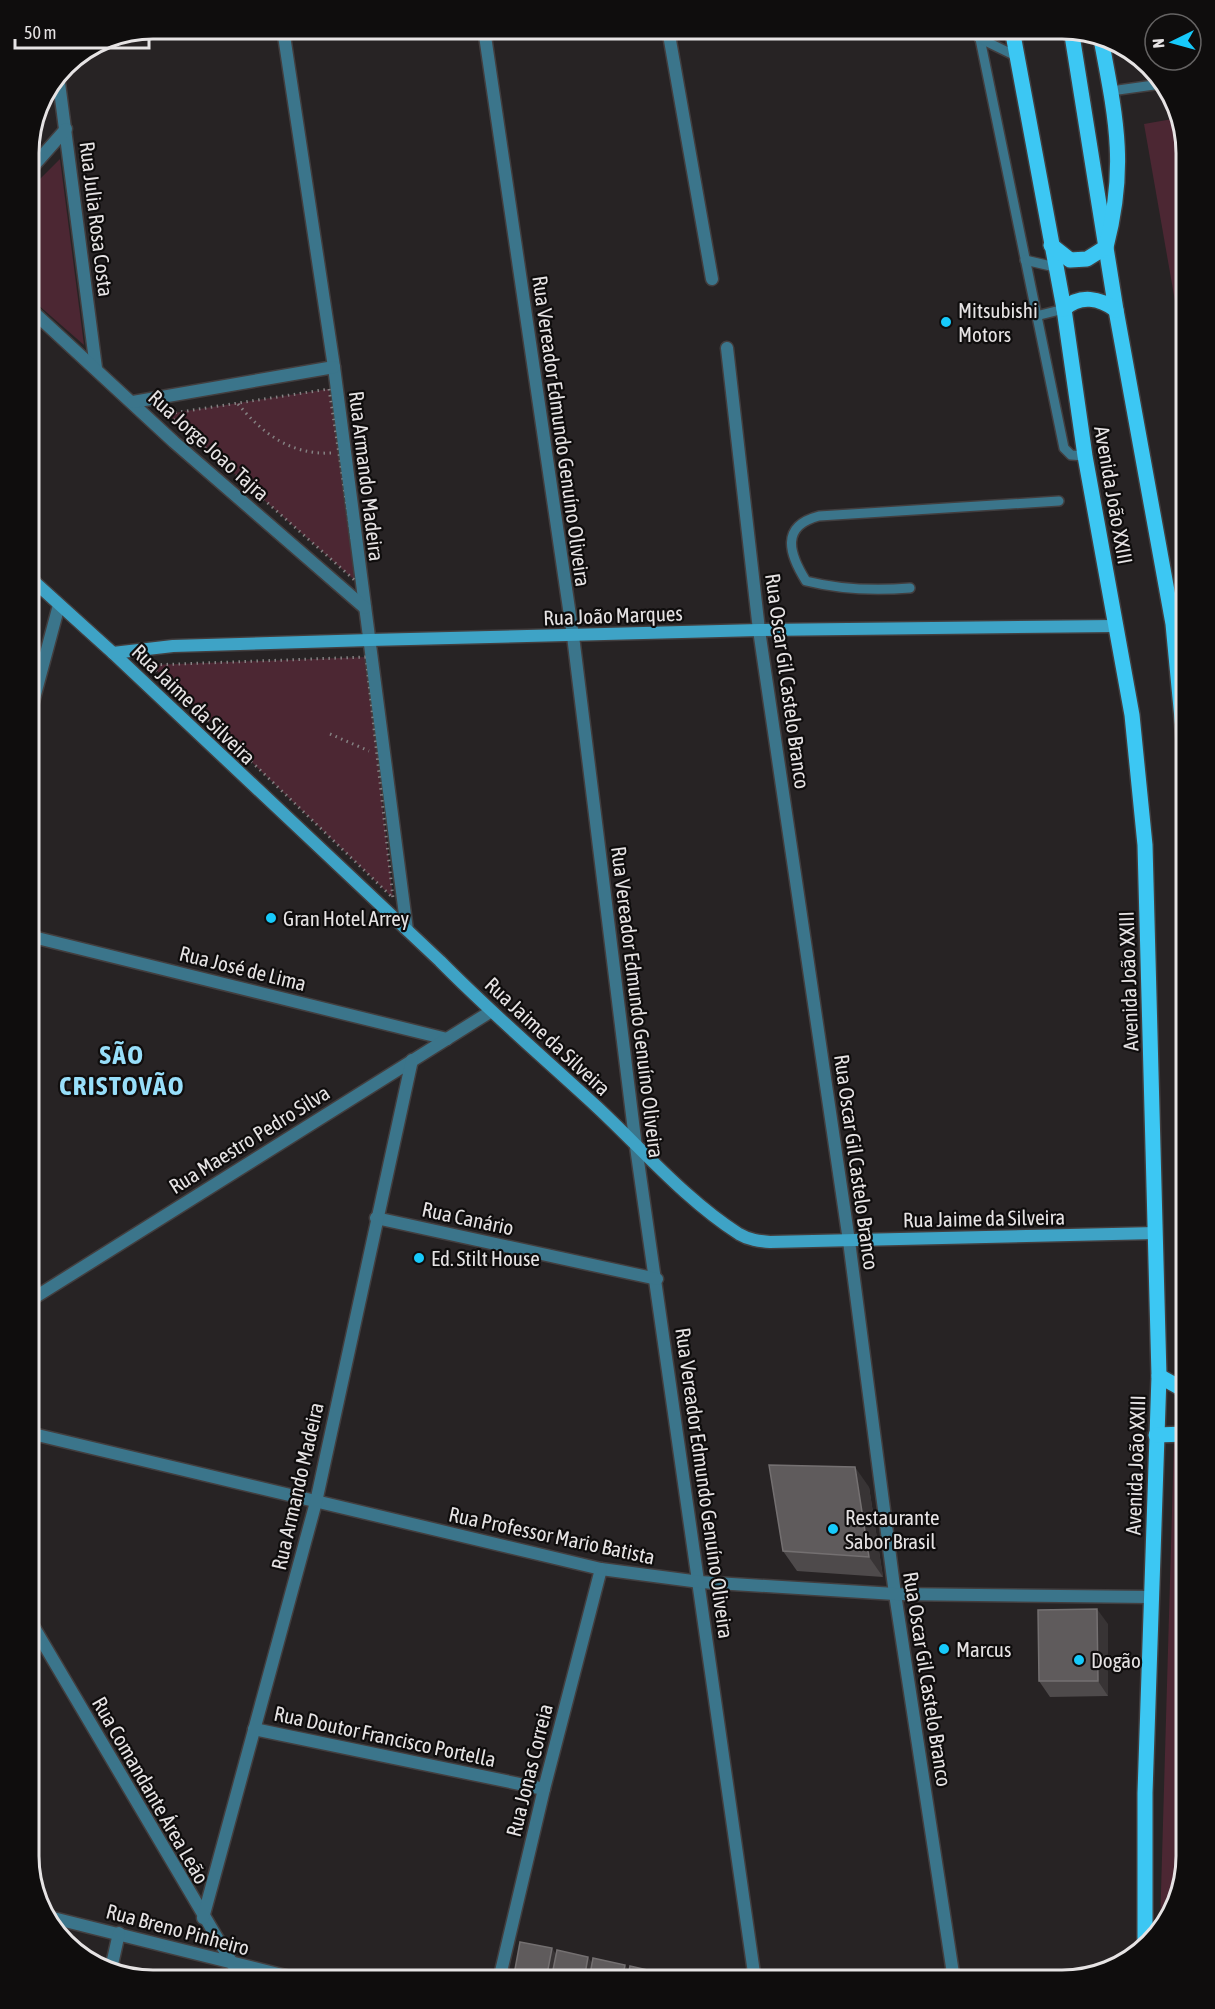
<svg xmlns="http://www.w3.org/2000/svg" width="1215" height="2009" viewBox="0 0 1215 2009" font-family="'Asap Condensed',sans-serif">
<rect width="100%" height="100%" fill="#272324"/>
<g fill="#4c2733">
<polygon points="1178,118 1186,153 1186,364 1144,124"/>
<polygon points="60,159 84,345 29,297 29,190"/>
<polygon points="329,389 359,584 167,414"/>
<polygon points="366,657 393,898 151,665"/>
<polygon points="1174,1442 1186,1443 1186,1857 1170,1919 1160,1927"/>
</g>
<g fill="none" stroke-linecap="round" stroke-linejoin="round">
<g stroke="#423e3f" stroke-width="12">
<g id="lane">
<polyline points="978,29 1064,448 1071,455 1085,456"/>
<polyline points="979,38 1016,56"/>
<polyline points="1111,91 1161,84"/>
<polyline points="1025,260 1055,267"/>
<polyline points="1036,316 1064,309"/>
<path d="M910,588C874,591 842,590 806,581C789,554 780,526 819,516L1059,501"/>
<polyline points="1173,624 1186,624"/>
</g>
</g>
<g stroke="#423e3f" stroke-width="15">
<g id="street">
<polyline points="283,29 334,367 407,930"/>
<polyline points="484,29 573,636 636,1147 755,1980"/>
<polyline points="668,29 712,279"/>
<polyline points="58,75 96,368"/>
<polyline points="29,171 66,129"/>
<polyline points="29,308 174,442 365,608"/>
<polyline points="727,348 759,630 849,1241 895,1594 954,1980"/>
<polyline points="133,402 334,367"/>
<polyline points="29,717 59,605"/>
<polyline points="29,936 447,1039"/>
<polyline points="376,1218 657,1279"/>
<polyline points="29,1301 490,1012"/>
<polyline points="29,1392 29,1382"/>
<polyline points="29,1433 601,1569 700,1582 895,1594 1151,1597"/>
<polyline points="29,1619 242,1980"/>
<polyline points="254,1729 544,1789"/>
<polyline points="45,1916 302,1980"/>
<polyline points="203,1918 316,1502 412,1060"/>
<polyline points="111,1969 119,1933"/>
<polyline points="499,1980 544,1789 601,1569"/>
</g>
</g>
<g stroke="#423e3f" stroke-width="15">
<g id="secondary">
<path d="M29,577L113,653L440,961C490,1012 544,1058 597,1107C643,1150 686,1200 739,1234C749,1240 759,1241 770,1242L1156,1233"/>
<polyline points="113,653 173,646 370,640 759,630 1115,626"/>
</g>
</g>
<g stroke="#423e3f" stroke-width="18">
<g id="primary">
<polyline points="1012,29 1064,309 1085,456 1132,715 1145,845 1159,1376 1145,1793 1145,1942"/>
<polyline points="1071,29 1116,310 1173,624 1186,761"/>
<path d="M1051,245L1070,260L1087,259L1106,247C1127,167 1116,118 1101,39"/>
<path d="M1064,309C1080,294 1100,298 1116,310"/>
<polyline points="1159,1376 1186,1391"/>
<polyline points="1156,1435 1186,1434"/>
</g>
</g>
<g stroke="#848182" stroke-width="3" stroke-dasharray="1.5 4.5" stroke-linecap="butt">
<polygon points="329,389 359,584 167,414"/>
<path d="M238,404C263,434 291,455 331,453"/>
<polygon points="366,657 393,898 151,665"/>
<polyline points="330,734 369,751"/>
</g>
<use href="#lane" stroke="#3b758b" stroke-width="9"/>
<use href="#street" stroke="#3b758b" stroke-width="12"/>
<use href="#secondary" stroke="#3ea3c6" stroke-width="12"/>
<use href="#primary" stroke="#3cc7f3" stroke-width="15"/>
</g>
<g fill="#4e4a4b">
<polygon points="869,1487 883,1577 797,1571 783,1551"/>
<polygon points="1108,1624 1108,1696 1050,1697 1039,1681"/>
</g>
<g fill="#383435">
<polygon points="855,1467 869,1487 883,1577 869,1557"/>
<polygon points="1097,1609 1108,1624 1108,1696 1098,1681"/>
<polygon points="71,1942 84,1960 71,1945"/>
<polygon points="552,1948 559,1959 555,1980 546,1980"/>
<polygon points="588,1957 595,1967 593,1980 584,1980"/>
<polygon points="625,1965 632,1975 631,1980 622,1980"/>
<polygon points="661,1973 666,1980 660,1980"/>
</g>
<g fill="#5f5b5c" stroke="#747071" stroke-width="1.5">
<polygon points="769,1465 855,1467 869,1557 783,1551"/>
<polygon points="1097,1609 1098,1681 1039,1681 1038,1610"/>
<polygon points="520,1942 552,1948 546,1980 513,1980"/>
<polygon points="557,1950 588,1957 584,1980 551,1980"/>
<polygon points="593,1958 625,1965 622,1980 589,1980"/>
<polygon points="630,1966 661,1973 660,1980 627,1980"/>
<polygon points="666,1974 693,1980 665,1980"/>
<polygon points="1090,1974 1062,1980 973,1980 973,1979"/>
</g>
<g fill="#17cafb" stroke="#0f0d0d" stroke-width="2">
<circle cx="946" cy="322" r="6"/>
<circle cx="271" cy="918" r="6"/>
<circle cx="419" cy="1258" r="6"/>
<circle cx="833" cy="1529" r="6"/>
<circle cx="944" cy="1649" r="6"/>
<circle cx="1079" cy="1660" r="6"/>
</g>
<g text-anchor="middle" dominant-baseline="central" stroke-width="4.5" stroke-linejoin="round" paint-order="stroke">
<g font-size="21" fill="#e6e3e4" stroke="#0f0d0d">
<text transform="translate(97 219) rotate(83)">Rua Julia Rosa Costa</text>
<text transform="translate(562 431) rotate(82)">Rua Vereador Edmundo Genuíno Oliveira</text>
<text transform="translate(209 445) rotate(42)">Rua Jorge Joao Tajra</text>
<text transform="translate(367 476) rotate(83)">Rua Armando Madeira</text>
<text transform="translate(1114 495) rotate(80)">Avenida João XXIII</text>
<text transform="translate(613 615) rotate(-2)">Rua João Marques</text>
<text transform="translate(788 681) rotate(82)">Rua Oscar Gil Castelo Branco</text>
<text transform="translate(194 704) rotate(44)">Rua Jaime da Silveira</text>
<text transform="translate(243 968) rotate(14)">Rua José de Lima</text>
<text transform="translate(1128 981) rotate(-92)">Avenida João XXIII</text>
<text transform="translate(638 1002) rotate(83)">Rua Vereador Edmundo Genuíno Oliveira</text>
<text transform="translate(548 1036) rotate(43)">Rua Jaime da Silveira</text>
<text transform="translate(249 1139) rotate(-32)">Rua Maestro Pedro Silva</text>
<text transform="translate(857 1162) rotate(82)">Rua Oscar Gil Castelo Branco</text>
<text transform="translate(468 1218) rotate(12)">Rua Canário</text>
<text transform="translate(984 1218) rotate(-1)">Rua Jaime da Silveira</text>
<text transform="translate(1135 1465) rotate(-88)">Avenida João XXIII</text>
<text transform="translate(705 1483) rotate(82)">Rua Vereador Edmundo Genuíno Oliveira</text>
<text transform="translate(297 1486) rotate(-77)">Rua Armando Madeira</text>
<text transform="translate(552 1535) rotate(12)">Rua Professor Mario Batista</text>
<text transform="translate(928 1679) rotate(81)">Rua Oscar Gil Castelo Branco</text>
<text transform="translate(385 1736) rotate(12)">Rua Doutor Francisco Portella</text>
<text transform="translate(529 1770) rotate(-76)">Rua Jonas Correia</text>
<text transform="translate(151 1790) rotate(60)">Rua Comandante Área Leão</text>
<text transform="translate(178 1929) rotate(15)">Rua Breno Pinheiro</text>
</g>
<g font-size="21" fill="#e6e3e4" stroke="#0f0d0d" text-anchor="start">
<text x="958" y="310">Mitsubishi<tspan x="958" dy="24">Motors</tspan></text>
<text x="283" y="918">Gran Hotel Arrey</text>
<text x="431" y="1258">Ed. Stilt House</text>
<text x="845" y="1517">Restaurante<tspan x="845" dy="24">Sabor Brasil</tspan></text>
<text x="956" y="1649">Marcus</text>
<text x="1091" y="1660">Dogão</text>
</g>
<g font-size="27" font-weight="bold" letter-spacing="1.5" fill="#98dffa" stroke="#0f0d0d">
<text x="122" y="1054">SÃO<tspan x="122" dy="31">CRISTOVÃO</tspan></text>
</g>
</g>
<path d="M0 0H1215V2009H0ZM153 39H1062A114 114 0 0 1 1176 153V1856A114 114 0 0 1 1062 1970H153A114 114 0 0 1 39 1856V153A114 114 0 0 1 153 39Z" fill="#0f0d0d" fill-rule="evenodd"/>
<path fill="none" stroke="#e6e3e4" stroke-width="3" d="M153 39H1062A114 114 0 0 1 1176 153V1856A114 114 0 0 1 1062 1970H153A114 114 0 0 1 39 1856V153A114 114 0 0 1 153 39Z"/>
<g transform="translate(1173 42) rotate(265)"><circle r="28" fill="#0f0d0d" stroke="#656363" stroke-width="1.5"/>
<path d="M0-4.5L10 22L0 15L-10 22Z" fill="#17cafb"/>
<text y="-9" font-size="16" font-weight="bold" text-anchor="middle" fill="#e6e3e4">N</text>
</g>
<path d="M15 39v9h134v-9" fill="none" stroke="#e6e3e4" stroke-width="3"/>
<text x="24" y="39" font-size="18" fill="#e6e3e4" stroke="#0f0d0d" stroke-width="4.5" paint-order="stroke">50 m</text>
</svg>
